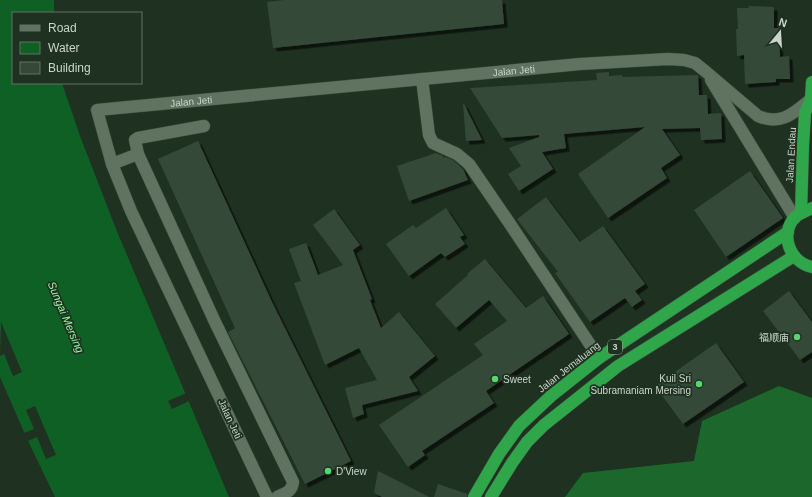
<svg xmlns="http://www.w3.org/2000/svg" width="812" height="497" viewBox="0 0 812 497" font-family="Arial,'Noto Sans SC',sans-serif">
<defs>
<filter id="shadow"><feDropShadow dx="3.5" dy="3.5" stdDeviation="0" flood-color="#0009"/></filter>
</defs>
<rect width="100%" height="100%" fill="#1f3121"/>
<polygon fill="#1c682c" points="779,386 812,398 812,497 565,497 583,473 694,461 702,421"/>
<polygon fill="#0f6024" points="0,0 54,0 54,13 13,13 13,83 62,83 80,136 116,229 229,497 55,497 28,441 0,377"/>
<g fill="#1f3121">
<polygon points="1,322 22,372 13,376 4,354 0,356"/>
<polygon points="186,393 189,401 172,409 168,401"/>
<polygon points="35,406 56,455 46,459 37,437 28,441 24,433 34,429 26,410"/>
</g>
<g fill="#364938" filter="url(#shadow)">
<polygon points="284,0 502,0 504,24 273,48 267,2"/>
<polygon points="748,6 774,7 774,28 779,28 780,57 789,56 790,79 776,79 776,82 745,84 744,55 737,56 736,29 738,29 737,8 749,8"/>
<polygon points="609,72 609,76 622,75 622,77 698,75 699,95 707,95 708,114 721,113 722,139 701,140 700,128 662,129 680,155 661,168 667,178 608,218 578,174 645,127 564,134 566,148 542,152 553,169 519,191 508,174 521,166 509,148 539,137 539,135 502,138 470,88 597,80 596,73"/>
<polygon points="463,104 464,104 482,140 466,141"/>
<polygon points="198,141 272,302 351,461 305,484 228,332 235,328 158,159"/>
<polygon points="436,153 443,156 443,158 445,157 453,160 463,169 468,180 409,201 397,166"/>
<polygon points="750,171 783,218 726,257 694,210"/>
<polygon points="546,197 580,242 603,226 645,284 635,291 642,300 632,307 625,298 590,322 555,273 558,272 517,219"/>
<polygon points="446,208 464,235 460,237 465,244 445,257 441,253 409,276 386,244 413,225 416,228"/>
<polygon points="334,209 360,245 353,250 372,299 370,300 381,328 399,312 435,356 409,377 418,391 362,405 364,414 353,418 345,388 377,380 359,348 325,365 294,283 301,281 289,249 306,243 318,275 343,265 313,225"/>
<polygon points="485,259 526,308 543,296 569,334 486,391 494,403 422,451 425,455 408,467 379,425 483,355 474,344 507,321 489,300 456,328 435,304 468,275 467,274"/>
<polygon points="789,291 812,322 812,352 800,360 763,311"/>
<polygon points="716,343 744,382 683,424 655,386"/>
<polygon points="378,471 398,481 429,497 382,497 374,493"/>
<polygon points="438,484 467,494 467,497 434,497"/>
</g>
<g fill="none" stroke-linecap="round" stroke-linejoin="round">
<g stroke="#3e4e40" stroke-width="13">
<g id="street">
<polyline points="422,79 429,135 433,143 457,154 469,164 508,221 599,358"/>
<polyline points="711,80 795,218"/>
<polyline points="138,154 135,140 138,138 204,126"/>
<path d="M112,164L138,154L215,322L293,482C292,492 285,493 277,497"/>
<path id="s1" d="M267,497L131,211L112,164L97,110L580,64L668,59L684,60L695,63L705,71L758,116C781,126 794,113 811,99"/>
</g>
</g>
<g stroke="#3e4e40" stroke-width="13">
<g id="highway">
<path d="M812,208C806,211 800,213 795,217C779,235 790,262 812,267"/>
<polyline points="801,213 803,146 805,113 811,99 812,82"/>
<polyline points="474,497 499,454 519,426 551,396 599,358 788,232"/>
<polyline points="491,497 512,463 527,442 544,425 583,394 618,366 794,256"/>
</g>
</g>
<use href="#street" stroke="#5f7360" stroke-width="12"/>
<use href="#highway" stroke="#2fa64a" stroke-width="12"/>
</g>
<g fill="#59d56f" stroke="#1f3121" stroke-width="1.5">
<circle cx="797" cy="337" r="4"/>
<circle cx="495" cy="379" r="4"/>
<circle cx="699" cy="384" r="4"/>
<circle cx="328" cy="471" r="4"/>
</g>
<g text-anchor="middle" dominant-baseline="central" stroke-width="3.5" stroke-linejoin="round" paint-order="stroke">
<rect fill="#1f3121" stroke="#97a497" stroke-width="1" x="608" y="340" width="14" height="14" rx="3"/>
<g font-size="9" font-weight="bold" fill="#cad5ca">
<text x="615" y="347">3</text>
</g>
<g font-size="10" fill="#cad5ca" stroke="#1f3121">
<text stroke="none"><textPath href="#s1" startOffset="842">Jalan Jeti</textPath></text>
<text stroke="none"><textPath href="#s1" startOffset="518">Jalan Jeti</textPath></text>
<text transform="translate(791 155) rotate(-87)">Jalan Endau</text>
<text transform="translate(569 367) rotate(-38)">Jalan Jemaluang</text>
<text transform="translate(230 419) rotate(65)">Jalan Jeti</text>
</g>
<g font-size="10" fill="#cad5ca" stroke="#1f3121" text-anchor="end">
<text x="789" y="337">福顺庙</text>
<text x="691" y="378">Kuil Sri<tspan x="691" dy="12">Subramaniam Mersing</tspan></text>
<text x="503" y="379" text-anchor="start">Sweet</text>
<text x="336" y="471" text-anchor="start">D'View</text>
</g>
<g font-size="11" font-style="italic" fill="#95f7a2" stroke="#1f3121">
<text transform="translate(66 317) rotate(67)">Sungai Mersing</text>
</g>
</g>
<rect x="12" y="12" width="130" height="72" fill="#1f3121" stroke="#637365"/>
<rect x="20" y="25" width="20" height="6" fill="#5f7360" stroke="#637365"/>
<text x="48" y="32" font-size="12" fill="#cad5ca">Road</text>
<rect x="20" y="42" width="20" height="12" fill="#0f6024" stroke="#637365"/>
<text x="48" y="52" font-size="12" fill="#cad5ca">Water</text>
<rect x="20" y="62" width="20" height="12" fill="#364938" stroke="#637365"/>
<text x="48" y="72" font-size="12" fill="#cad5ca">Building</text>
<g transform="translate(780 32) rotate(18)" stroke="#1f3121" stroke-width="3" paint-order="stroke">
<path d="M0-3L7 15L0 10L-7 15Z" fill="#cad5ca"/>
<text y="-6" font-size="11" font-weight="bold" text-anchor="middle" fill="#cad5ca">N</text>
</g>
</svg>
